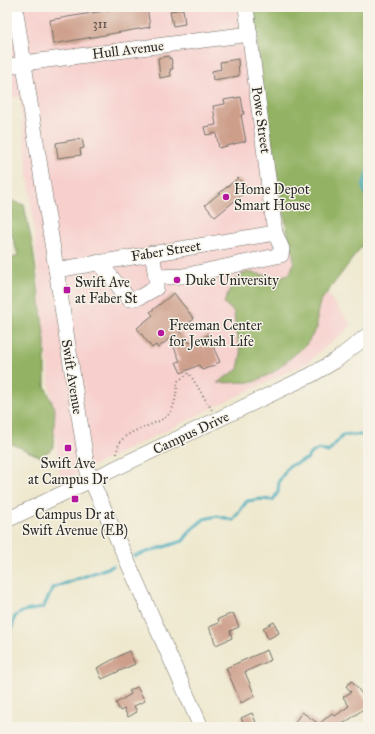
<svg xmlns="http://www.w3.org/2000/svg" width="375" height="734" viewBox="0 0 375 734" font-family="'IM FELL Great Primer',serif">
<rect width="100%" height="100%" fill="#f7f3e8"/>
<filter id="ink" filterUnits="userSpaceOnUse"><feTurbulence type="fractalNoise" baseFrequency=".025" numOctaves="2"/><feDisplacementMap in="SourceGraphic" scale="8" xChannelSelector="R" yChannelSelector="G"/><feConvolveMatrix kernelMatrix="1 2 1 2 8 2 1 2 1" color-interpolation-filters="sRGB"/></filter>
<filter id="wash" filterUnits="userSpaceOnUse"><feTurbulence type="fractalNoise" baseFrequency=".012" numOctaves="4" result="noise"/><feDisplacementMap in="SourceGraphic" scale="16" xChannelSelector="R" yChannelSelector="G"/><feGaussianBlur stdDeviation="0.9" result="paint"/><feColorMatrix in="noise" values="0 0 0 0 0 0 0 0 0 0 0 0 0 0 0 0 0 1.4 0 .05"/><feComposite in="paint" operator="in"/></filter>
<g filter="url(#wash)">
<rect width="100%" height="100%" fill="#eee8ce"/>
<polygon fill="#f7d0ce" points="7,7 266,7 279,235 352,325 308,362 60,482 20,97 7,99"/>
<g fill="#93b264" stroke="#5f6e48">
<path d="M252,7H368V224L362,246L320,302L317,315V328L306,345L274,372L254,382L217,383L238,369L241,353L236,334L234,312L224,303L233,281L246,272L278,277L289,274C296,263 294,253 289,241L262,88Z"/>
<polygon points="7,199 24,205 33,248 39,294 45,341 45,386 55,409 53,448 41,457 7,442 7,261 18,255 9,226"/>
</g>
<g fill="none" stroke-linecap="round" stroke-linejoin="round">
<g stroke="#3ba9b9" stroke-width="3">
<polyline points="368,170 363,187 368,200"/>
<polyline points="134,556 183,541 191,530 204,519 217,516 233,520 247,501 261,499 273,500 278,492 279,481 289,466 307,459 310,454 319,449 328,452 343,435 365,435 368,424"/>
<polyline points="7,646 15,616 24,611 43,608 53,588 113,566"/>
</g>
</g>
<g id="blocks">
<g fill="#cd9f8b">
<polygon points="127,7 147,7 150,27 53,44 50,20"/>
<polygon points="183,9 185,24 173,26 170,11"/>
<polygon points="169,56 169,59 171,58 173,69 170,69 171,76 160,78 158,58"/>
<polygon points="238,59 239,76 213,80 212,71 221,69 220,62"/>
<polygon points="241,97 244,114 241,115 246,141 219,148 216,133 206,135 204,127 216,125 213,106 225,104 224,100"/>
<polygon points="78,139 78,140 82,139 84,148 80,149 81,155 58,158 56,143"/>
<polygon points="238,178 248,190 215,217 205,205"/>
<polygon points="174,293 194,319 179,331 190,343 208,335 220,362 215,364 216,365 202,370 199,365 181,373 176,362 180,361 170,338 158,348 156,345 152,348 137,328 153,315 150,312"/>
<polygon points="233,613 239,627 230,631 232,638 216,645 209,627 219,623 218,619"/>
<polygon points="274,622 279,633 268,639 263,628"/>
<polygon points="267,650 271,660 245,672 255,696 241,703 226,668"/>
<polygon points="129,651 135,664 102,679 97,668"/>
<polygon points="352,681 368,702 368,705 353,717 338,727 302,727 295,722 302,712 319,724 332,713 335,716 349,706 343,697 351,692 346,686"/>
<polygon points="137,687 145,701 134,706 137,712 128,717 124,709 120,711 116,703 131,694 129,691"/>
<polygon points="252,713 258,727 245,727 241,718"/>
</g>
</g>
</g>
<g filter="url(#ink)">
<use href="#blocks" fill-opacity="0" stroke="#6f6d64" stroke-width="1"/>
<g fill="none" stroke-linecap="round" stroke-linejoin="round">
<g stroke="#6f6d64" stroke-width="16">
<g id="minor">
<polyline points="15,7 88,473 201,727"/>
<polyline points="7,67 24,63 250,34"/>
<polyline points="99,262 129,299 140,297 156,288 156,277 152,253"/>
<polyline points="56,270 275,233"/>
<polyline points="156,277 183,276 281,255 282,249 275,233 246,7"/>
<polyline points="7,520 311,375 335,361 368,335"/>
</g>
</g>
<path stroke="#6f6d64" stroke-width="2" stroke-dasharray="1 3" stroke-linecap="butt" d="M117,454C116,428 155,429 169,414C176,406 176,391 178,381L189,373L212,410"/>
<use href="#minor" stroke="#fff" stroke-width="15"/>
</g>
</g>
<g fill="#b5179e" stroke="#f7f3e8" stroke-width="1.5">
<circle cx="226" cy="197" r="4"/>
<circle cx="177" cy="280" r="4"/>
<rect x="63" y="286" width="8" height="8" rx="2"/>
<circle cx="161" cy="333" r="4"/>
<rect x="64" y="444" width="8" height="8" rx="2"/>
<rect x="71" y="495" width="8" height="8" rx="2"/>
</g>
<g text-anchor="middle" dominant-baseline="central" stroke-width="3" stroke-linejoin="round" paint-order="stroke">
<g font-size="12" fill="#544843">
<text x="100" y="24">311</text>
</g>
<g font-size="14" fill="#2b2b2b" stroke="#f7f3e8">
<text transform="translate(128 50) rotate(-7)">Hull Avenue</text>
<text transform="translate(261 120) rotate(82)">Powe Street</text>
<text transform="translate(166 251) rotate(-9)">Faber Street</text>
<text transform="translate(72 377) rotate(81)">Swift Avenue</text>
<text transform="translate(191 433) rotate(-25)">Campus Drive</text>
</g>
<g font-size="14" fill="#2b2b2b" stroke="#f7f3e8" text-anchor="start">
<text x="234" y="189">Home Depot<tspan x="234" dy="16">Smart House</tspan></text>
<text x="185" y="280">Duke University</text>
<text x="75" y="282">Swift Ave<tspan x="75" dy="16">at Faber St</tspan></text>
<text x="169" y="325">Freeman Center<tspan x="169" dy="16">for Jewish Life</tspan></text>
<text x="68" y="463" text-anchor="middle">Swift Ave<tspan x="68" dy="16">at Campus Dr</tspan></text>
<text x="75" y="514" text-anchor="middle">Campus Dr at<tspan x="75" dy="16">Swift Avenue (EB)</tspan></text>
</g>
</g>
<rect width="375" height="734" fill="none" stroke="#f7f3e8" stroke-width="24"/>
</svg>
